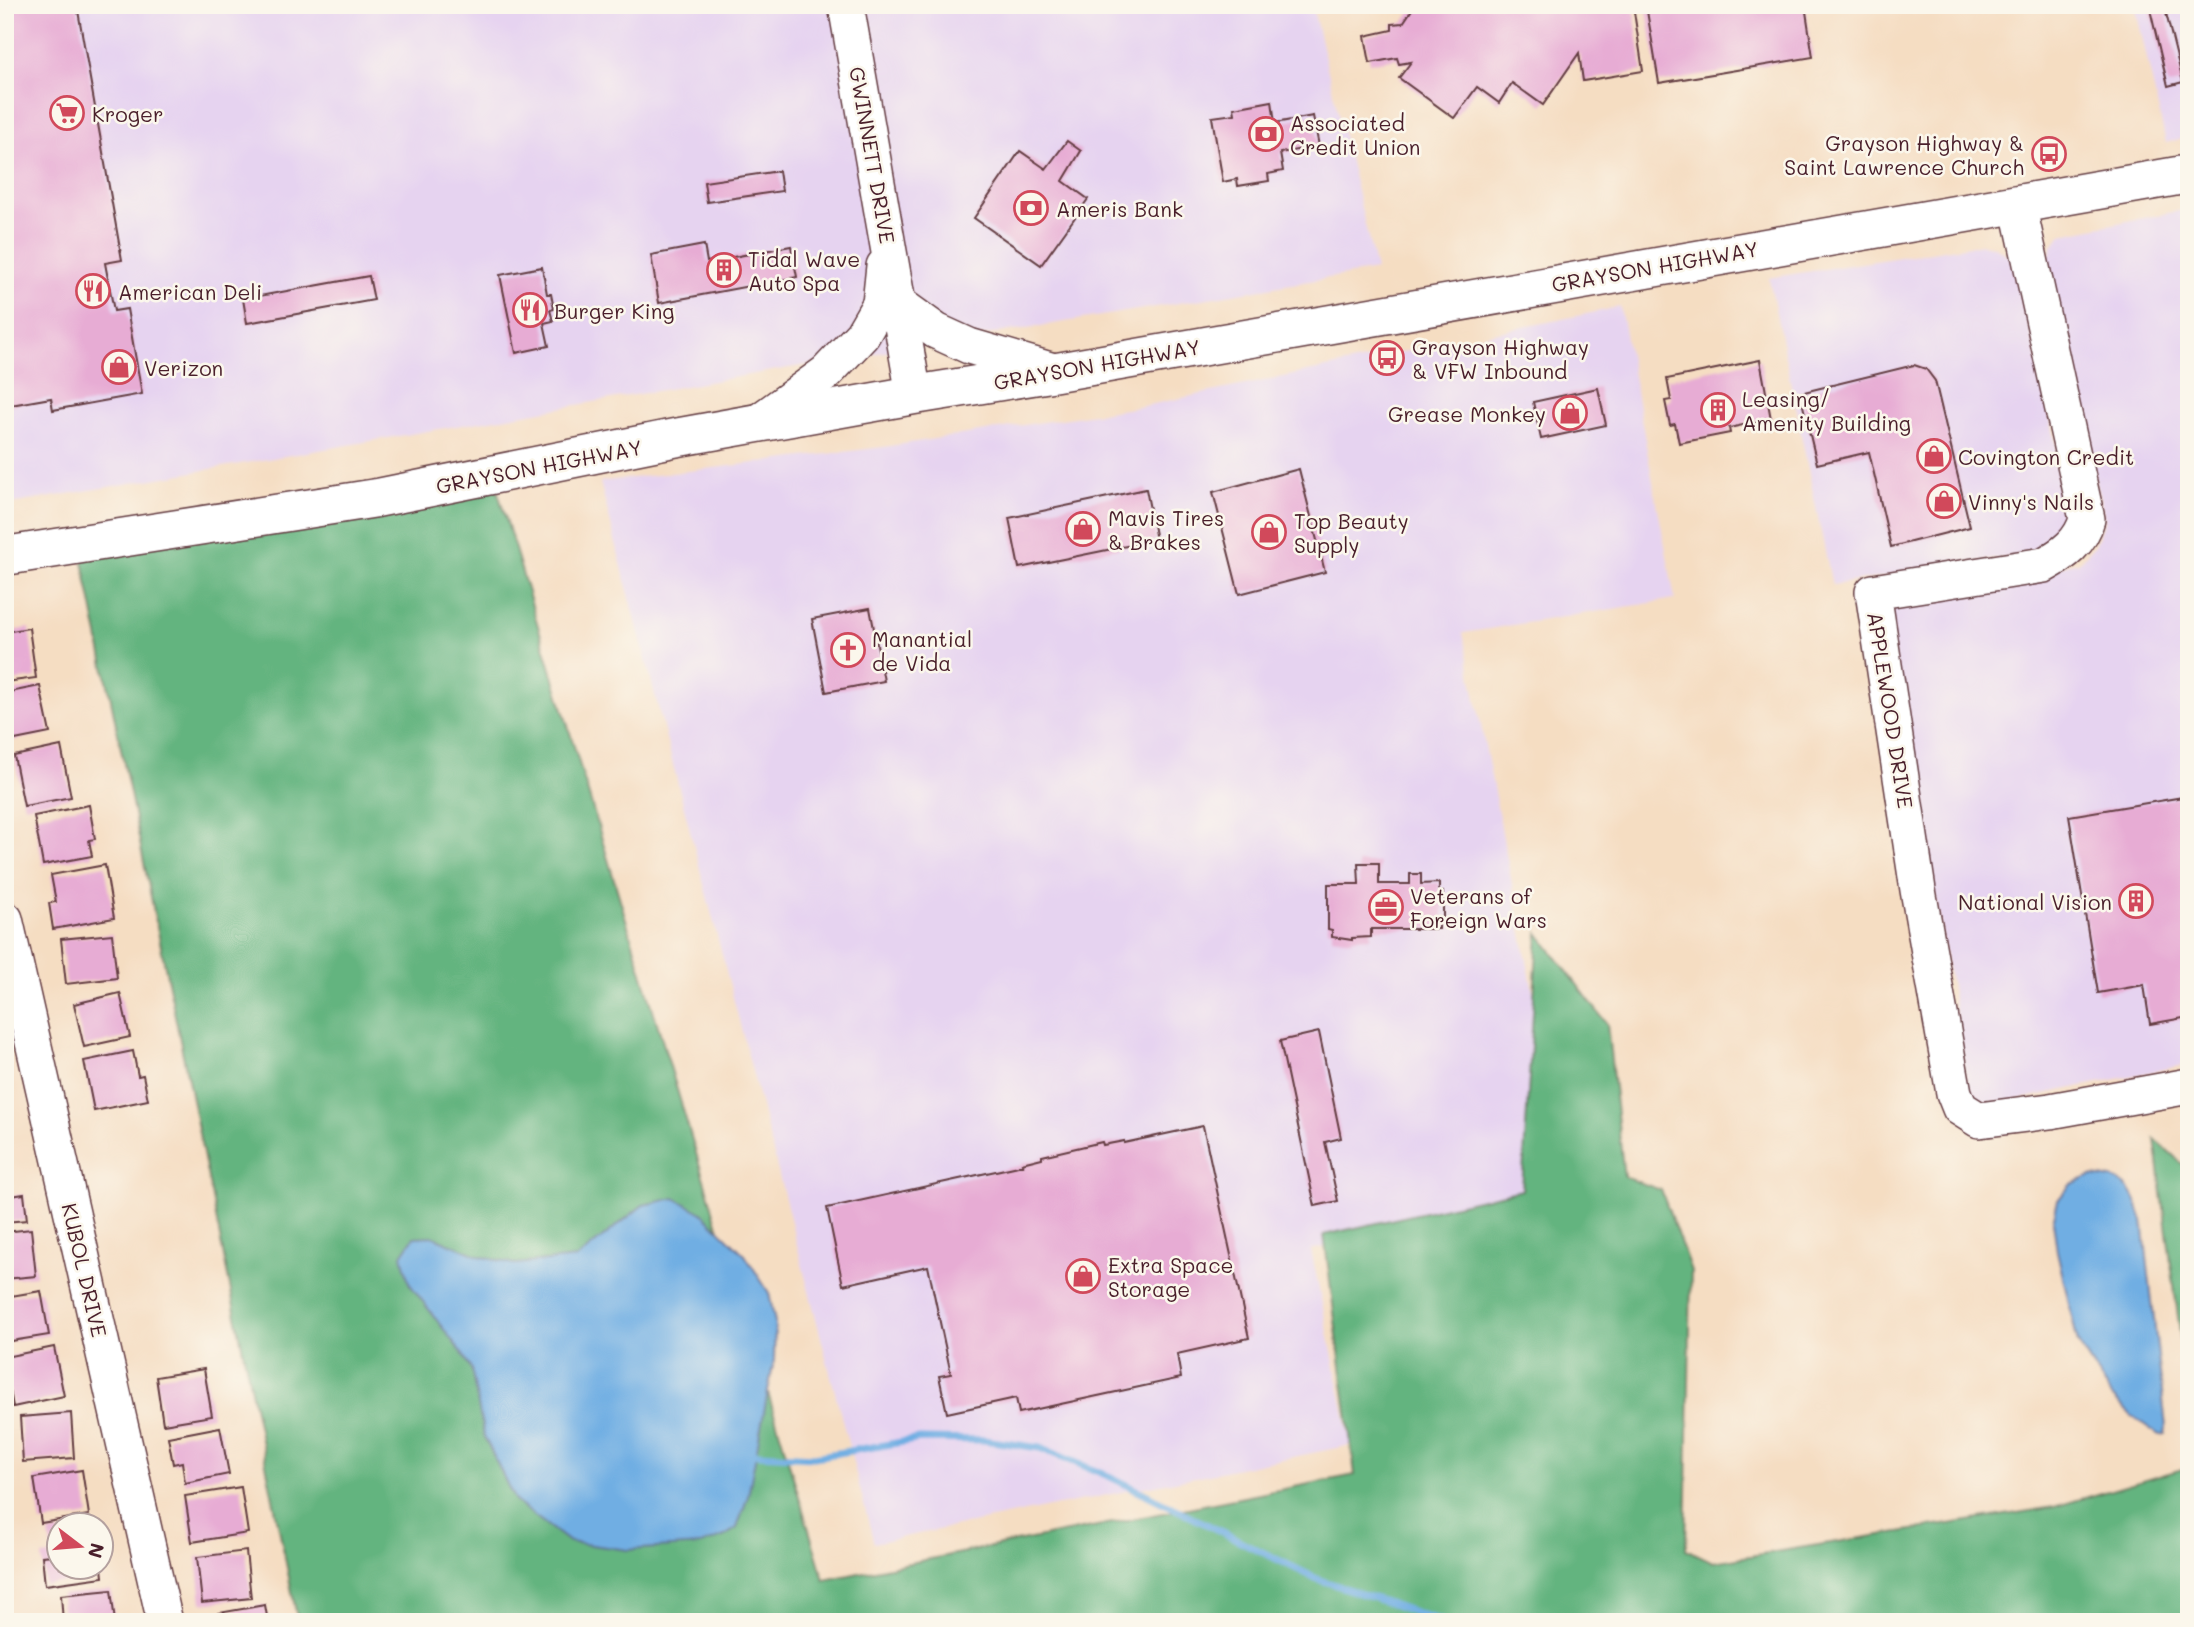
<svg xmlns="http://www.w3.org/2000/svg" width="2194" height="1627" viewBox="0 0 2194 1627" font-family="Mali,sans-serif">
<rect width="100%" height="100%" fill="#fbf7ec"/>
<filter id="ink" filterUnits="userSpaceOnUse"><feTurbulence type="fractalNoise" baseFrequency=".0143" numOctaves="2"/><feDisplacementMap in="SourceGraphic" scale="14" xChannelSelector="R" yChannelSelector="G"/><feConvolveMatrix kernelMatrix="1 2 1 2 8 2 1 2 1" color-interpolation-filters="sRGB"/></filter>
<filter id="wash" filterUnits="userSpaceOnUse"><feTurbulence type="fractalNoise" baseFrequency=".00686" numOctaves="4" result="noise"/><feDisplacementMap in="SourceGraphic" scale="28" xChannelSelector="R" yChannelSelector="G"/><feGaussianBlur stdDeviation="1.57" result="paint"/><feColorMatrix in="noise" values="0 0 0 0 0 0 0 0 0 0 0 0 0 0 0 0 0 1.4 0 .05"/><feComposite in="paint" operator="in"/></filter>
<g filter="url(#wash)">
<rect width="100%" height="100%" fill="#f5ddc2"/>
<g fill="#e6d3f0">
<polygon points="5,5 1312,5 1376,270 771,371 5,505"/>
<polygon points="2135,5 2189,5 2189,136 2166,143"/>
<polygon points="2189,209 2189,1064 1996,1104 1975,1101 1969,1091 1888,622 1895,608 1904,602 2079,562 2095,545 2105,521 2046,266 2052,246 2062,234"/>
<polygon points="1982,244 1993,246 2011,257 2018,273 2073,521 2040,552 1832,585 1769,278"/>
<polygon points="1620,307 1675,599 1463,633 1573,1196 1311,1250 1351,1445 874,1543 600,482 884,447 1139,407"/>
</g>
<g fill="#64b47f" stroke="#576a55" stroke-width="2">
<polygon points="494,479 824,1580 1355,1475 1324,1235 1522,1190 1538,933 1607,1024 1624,1177 1661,1190 1691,1271 1686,1549 1713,1562 2054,1507 2189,1467 2189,1622 298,1622 79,542"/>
<polygon points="2155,1139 2189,1170 2189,1402"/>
</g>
<g fill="#70aee3" stroke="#5d6687" stroke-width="2">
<path d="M2091,1176C2128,1179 2132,1187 2143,1221L2166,1427L2165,1434L2159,1435L2132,1416L2112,1396L2078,1343L2057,1251L2053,1221L2058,1200L2071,1184Z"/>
<polygon points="675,1198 702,1213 745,1255 769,1293 775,1322 774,1360 748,1496 737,1528 725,1536 701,1545 628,1550 569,1542 515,1501 484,1436 471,1369 463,1355 409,1283 402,1255 414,1237 432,1236 479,1256 515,1264 577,1258 643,1205"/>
</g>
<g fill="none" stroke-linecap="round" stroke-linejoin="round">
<polyline stroke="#70aee3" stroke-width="7" points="757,1454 814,1457 920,1439 984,1440 1040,1448 1111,1477 1315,1578 1444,1622"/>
</g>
<g id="blocks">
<g fill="#e7acd4">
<polygon points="5,5 77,5 122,260 105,263 114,311 127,309 142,394 53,410 51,398 5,406"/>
<polygon points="1415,5 1633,5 1643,71 1583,81 1579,53 1543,105 1512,83 1499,103 1477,87 1454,118 1399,78 1411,62 1399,64 1397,58 1370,63 1365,36 1392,30 1392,24 1403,23"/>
<polygon points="1646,5 1805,5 1813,57 1659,83"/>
<polygon points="2149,5 2164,5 2183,82 2168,86"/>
<polygon points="1272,101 1275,123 1313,116 1319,146 1280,153 1283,171 1268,174 1269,181 1238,186 1237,179 1223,182 1212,117 1235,114 1234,108"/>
<polygon points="1067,141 1081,151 1063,181 1088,199 1041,265 974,218 1020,151 1046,169"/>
<polygon points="779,171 782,191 707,202 704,182"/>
<polygon points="704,245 707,262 791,246 797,277 659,303 651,255"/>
<polygon points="542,267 547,294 551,294 554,309 550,310 553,321 544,323 549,346 516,353 500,275"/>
<polygon points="369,276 374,300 247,323 243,299"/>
<polygon points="1760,360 1771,419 1729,428 1730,433 1679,443 1675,424 1670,425 1665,401 1671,400 1667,379"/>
<polygon points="1914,365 1926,369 1935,381 1970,527 1891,547 1869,452 1817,464 1800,393"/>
<polygon points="1598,388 1606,425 1541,439 1533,402"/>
<polygon points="1299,469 1325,572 1239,594 1213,492"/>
<polygon points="1146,489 1156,540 1019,568 1009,518"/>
<polygon points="870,608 884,681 826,692 812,619"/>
<polygon points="29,628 36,678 5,682 5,632"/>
<polygon points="40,686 50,733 5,742 5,693"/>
<polygon points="61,746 71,797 24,806 14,756"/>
<polygon points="2189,796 2189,1017 2150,1024 2144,985 2098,993 2069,816"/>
<polygon points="89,805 95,839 89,840 92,856 43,865 34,816"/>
<polygon points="1358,863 1379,863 1379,884 1410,884 1410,874 1421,874 1421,884 1439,883 1439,892 1443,892 1443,921 1439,921 1439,929 1371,929 1371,937 1352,938 1352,940 1332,937 1332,930 1328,929 1328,884 1359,884"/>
<polygon points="105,865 114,918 53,929 49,903 56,902 51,875"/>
<polygon points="112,934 117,978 66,984 61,939"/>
<polygon points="120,993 130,1037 84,1047 74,1004"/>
<polygon points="1319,1032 1341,1138 1325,1142 1338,1201 1315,1206 1280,1041"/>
<polygon points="133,1051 138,1076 143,1075 148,1100 94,1111 84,1061"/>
<polygon points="1203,1126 1249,1338 1177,1354 1181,1378 1019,1413 1016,1398 947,1413 939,1376 951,1374 928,1266 843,1285 827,1208 1023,1165 1022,1163 1042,1158 1042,1156 1102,1142 1103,1145 1124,1141 1124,1143"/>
<polygon points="24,1194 27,1220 5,1222 5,1197"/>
<polygon points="31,1229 36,1276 5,1279 5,1232"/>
<polygon points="41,1291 49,1335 5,1342 5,1297"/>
<polygon points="54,1347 64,1396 13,1407 10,1390 5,1391 5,1357"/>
<polygon points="204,1369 212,1416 163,1424 156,1377"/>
<polygon points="71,1413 74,1458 23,1462 20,1417"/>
<polygon points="220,1427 229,1474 185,1483 182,1462 173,1464 168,1437"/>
<polygon points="82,1470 89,1515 41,1523 34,1478"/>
<polygon points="241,1487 248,1533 192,1542 185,1496"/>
<polygon points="60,1532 60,1568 102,1568 103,1577 45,1585 42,1556 52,1555 49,1533"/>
<polygon points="246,1551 251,1598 202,1603 197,1557"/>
<polygon points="111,1590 115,1622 63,1622 61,1595"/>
<polygon points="265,1605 268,1622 221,1622 219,1613"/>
</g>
</g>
</g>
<g filter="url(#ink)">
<use href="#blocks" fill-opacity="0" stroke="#643c42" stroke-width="2"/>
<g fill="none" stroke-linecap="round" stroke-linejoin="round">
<g stroke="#643c42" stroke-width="38">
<g id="minor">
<polyline points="846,5 914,395"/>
<path d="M2018,204L2087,519C2081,542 2064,554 2044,565L1873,592L1918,890L1954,1093L1960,1108L1979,1120L2050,1111L2189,1086"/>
<polyline points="900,305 936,331 969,346 1057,372"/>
<polyline points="757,423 826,373 862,335 880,304 884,266"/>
<polyline points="5,919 165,1622"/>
</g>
</g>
<g stroke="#643c42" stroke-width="41">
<polyline id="major" points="5,556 377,498 674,438 914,395 1057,372 2189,174"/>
</g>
<use href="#minor" stroke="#fff" stroke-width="35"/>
<use href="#major" stroke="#fff" stroke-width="38"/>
</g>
</g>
<defs>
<g id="supermarket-ring" transform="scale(1.75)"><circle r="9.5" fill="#fbf7ec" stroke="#d1495b" stroke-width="1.5"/><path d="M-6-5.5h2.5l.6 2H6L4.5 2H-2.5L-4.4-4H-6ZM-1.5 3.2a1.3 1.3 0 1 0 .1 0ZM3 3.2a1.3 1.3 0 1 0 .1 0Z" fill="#d1495b"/></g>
<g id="bank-ring" transform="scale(1.75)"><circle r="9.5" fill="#fbf7ec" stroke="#d1495b" stroke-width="1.5"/><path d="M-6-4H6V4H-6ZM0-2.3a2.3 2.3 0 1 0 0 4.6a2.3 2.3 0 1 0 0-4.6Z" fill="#d1495b"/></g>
<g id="bus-ring" transform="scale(1.75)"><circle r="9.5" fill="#fbf7ec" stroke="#d1495b" stroke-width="1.5"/><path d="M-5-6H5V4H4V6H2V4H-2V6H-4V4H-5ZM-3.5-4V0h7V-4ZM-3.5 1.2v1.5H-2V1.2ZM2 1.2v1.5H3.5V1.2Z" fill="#d1495b"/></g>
<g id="building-ring" transform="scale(1.75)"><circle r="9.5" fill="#fbf7ec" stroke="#d1495b" stroke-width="1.5"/><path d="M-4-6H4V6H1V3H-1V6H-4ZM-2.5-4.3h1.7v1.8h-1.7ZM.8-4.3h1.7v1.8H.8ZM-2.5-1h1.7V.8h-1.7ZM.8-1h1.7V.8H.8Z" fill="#d1495b"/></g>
<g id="restaurant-ring" transform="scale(1.75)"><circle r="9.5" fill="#fbf7ec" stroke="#d1495b" stroke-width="1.5"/><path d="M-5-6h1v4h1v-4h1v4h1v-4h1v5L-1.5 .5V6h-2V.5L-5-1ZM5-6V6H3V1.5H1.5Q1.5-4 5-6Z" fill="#d1495b"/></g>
<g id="shop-ring" transform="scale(1.75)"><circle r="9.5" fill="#fbf7ec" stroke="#d1495b" stroke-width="1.5"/><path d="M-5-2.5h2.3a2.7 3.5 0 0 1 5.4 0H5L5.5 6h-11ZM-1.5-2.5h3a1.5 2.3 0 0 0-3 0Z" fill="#d1495b"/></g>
<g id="church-ring" transform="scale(1.75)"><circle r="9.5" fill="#fbf7ec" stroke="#d1495b" stroke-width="1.5"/><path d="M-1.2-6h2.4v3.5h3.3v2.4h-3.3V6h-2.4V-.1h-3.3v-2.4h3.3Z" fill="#d1495b"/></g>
<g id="office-ring" transform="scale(1.75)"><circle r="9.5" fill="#fbf7ec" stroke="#d1495b" stroke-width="1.5"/><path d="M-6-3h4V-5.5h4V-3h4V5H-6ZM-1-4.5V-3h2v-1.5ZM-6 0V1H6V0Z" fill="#d1495b"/></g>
</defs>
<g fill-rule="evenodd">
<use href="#supermarket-ring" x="67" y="113"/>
<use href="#bank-ring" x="1266" y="134"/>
<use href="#bus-ring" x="2049" y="154"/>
<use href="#bank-ring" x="1031" y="208"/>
<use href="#building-ring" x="724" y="270"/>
<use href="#restaurant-ring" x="93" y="291"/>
<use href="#restaurant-ring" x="530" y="310"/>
<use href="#bus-ring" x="1387" y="358"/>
<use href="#shop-ring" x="119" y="367"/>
<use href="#building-ring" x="1718" y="410"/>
<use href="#shop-ring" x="1570" y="413"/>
<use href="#shop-ring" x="1934" y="456"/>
<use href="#shop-ring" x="1944" y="501"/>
<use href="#shop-ring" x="1083" y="529"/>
<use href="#shop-ring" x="1269" y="532"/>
<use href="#church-ring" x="848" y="650"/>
<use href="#building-ring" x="2136" y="901"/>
<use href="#office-ring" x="1386" y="907"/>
<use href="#shop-ring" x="1083" y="1276"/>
</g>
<g text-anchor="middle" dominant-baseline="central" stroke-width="5" stroke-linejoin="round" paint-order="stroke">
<g font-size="21" fill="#4a1f2b" stroke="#fbf7ec" text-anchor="start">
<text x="92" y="113">Kroger</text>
<text x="1290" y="122">Associated<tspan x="1290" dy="24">Credit Union</tspan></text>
<text x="2024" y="142" text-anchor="end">Grayson Highway &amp;<tspan x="2024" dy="24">Saint Lawrence Church</tspan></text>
<text x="1056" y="208">Ameris Bank</text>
<text x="748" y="258">Tidal Wave<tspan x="748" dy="24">Auto Spa</tspan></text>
<text x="118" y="291">American Deli</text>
<text x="554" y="310">Burger King</text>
<text x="1412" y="346">Grayson Highway<tspan x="1412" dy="24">&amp; VFW Inbound</tspan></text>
<text x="144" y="367">Verizon</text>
<text x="1742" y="398">Leasing/<tspan x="1742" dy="24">Amenity Building</tspan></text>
<text x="1546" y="413" text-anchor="end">Grease Monkey</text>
<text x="1958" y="456">Covington Credit</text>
<text x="1968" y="501">Vinny's Nails</text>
<text x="1108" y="517">Mavis Tires<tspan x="1108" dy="24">&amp; Brakes</tspan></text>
<text x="1294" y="520">Top Beauty<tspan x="1294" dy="24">Supply</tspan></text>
<text x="872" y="638">Manantial<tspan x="872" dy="24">de Vida</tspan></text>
<text x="1410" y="895">Veterans of<tspan x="1410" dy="24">Foreign Wars</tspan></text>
<text x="2112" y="901" text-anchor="end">National Vision</text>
<text x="1108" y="1264">Extra Space<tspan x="1108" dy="24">Storage</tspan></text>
</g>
<g font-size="21" fill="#4a1f2b" stroke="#fbf7ec">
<text transform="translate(873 155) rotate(80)">GWINNETT DRIVE</text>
<text transform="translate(1655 266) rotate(-10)">GRAYSON HIGHWAY</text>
<text transform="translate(1097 364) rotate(-10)">GRAYSON HIGHWAY</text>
<text transform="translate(539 466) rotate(-11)">GRAYSON HIGHWAY</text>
<text transform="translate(1891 710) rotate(81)">APPLEWOOD DRIVE</text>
<text transform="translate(85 1270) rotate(77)">KUBOL DRIVE</text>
</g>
</g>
<rect width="2194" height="1627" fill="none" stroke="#fbf7ec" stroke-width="28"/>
<g transform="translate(80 1546) rotate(106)"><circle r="33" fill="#fbf7ec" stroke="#b4a19f" stroke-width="2"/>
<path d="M0-5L12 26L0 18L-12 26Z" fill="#d1495b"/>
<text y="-10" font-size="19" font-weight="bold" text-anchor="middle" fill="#4a1f2b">N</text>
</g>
</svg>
